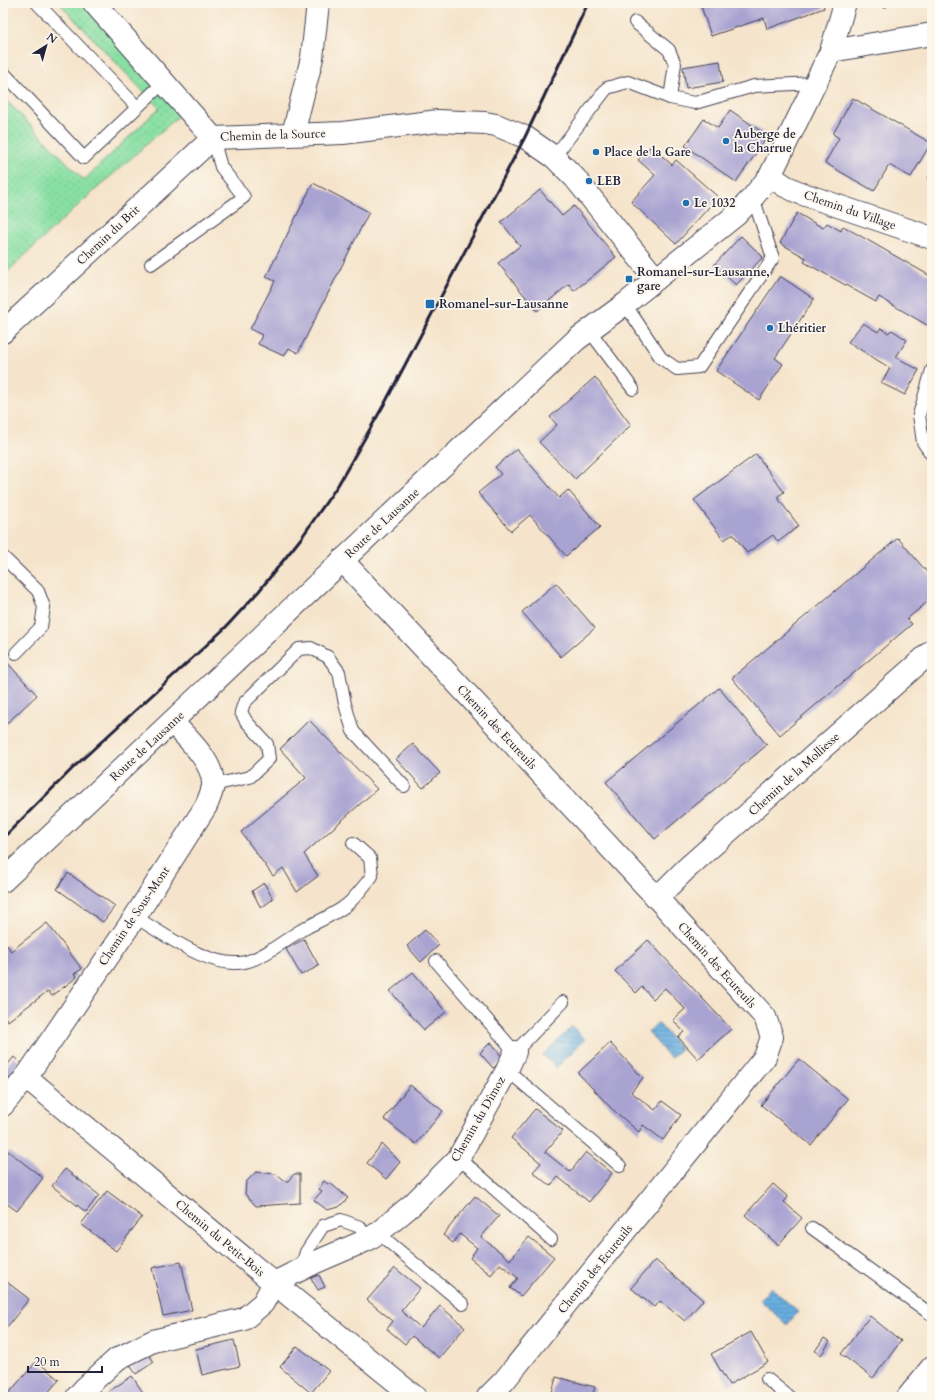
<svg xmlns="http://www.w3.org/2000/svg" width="935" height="1400" viewBox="0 0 935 1400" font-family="Cardo,serif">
<defs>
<pattern id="grass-dots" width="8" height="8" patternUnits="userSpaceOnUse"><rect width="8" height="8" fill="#89e0a4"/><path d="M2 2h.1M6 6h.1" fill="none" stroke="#76c08e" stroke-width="1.8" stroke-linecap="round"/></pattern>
<pattern id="water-rules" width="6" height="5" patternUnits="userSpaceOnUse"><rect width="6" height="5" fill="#69afe0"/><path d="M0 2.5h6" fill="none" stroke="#568eb7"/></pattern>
</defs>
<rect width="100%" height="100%" fill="#fbf7ec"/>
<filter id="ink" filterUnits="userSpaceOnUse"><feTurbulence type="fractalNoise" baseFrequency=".025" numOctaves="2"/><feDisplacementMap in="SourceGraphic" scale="8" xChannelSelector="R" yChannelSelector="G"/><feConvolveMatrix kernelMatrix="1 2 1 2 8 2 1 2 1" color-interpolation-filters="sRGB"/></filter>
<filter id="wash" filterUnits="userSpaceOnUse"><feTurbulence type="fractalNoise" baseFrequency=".012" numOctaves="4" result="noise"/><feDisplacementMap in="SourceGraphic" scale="16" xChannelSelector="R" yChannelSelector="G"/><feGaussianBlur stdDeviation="0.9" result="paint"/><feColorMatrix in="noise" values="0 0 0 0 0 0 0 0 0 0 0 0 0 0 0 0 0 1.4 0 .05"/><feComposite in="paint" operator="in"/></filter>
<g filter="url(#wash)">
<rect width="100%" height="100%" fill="#f5e4cb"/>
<polygon fill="url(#grass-dots)" stroke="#568170" points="59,3 88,3 192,104 74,209 3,276 3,97 84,180 159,108"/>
<g fill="url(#water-rules)" stroke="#46688e">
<polygon points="658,1023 681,1049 670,1058 648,1032"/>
<polygon points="572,1026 585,1039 556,1068 543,1055"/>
<polygon points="771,1287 798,1312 787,1325 760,1300"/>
</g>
<g id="blocks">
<g fill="#a9a3d2">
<polygon points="700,3 823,3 824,8 767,29 764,18 711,36"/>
<polygon points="880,3 893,3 884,8"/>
<polygon points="720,61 723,82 686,88 683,67"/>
<polygon points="853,98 931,143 911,177 889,165 874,191 825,163 839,138 833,134"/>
<polygon points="730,110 768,136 736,182 685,146 704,119 718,128"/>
<polygon points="651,146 672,165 676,160 718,197 676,244 631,202 655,175 638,160"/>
<polygon points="932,171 932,180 928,178"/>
<polygon points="313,183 369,212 298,353 289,348 284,356 258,344 262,335 250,329 275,281 266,277"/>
<polygon points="540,190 562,216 574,206 616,257 574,291 569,284 537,311 498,263 520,246 501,222"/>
<polygon points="797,213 823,228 827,223 841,231 843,226 932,277 932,317 927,325 879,297 876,302 804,262 806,258 780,243"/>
<polygon points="741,236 763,257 736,285 714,265"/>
<polygon points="780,276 814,299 775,358 783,364 759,400 716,371"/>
<polygon points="863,323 878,332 881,328 888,333 892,330 907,340 896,357 919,370 905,395 881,383 890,368 848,342"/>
<polygon points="595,377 631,425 575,479 539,442 557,425 550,417"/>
<polygon points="932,431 932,445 927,443"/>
<polygon points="517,449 559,498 568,490 600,527 566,556 530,515 511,531 478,493 501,474 495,467"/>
<polygon points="756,454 784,492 777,497 799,526 778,542 773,535 747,553 733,534 724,540 694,500"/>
<polygon points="898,538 932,578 932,598 907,619 912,624 780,735 732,678"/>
<polygon points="556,583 595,628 561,657 522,612"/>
<polygon points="3,658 37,695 3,727"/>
<polygon points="719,688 767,745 655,839 606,782"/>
<polygon points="309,720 377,789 304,854 318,876 297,892 283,868 273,876 241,832 306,778 280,749"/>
<polygon points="413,744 440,773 423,788 396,759"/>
<polygon points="68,873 115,906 103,922 57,889"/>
<polygon points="264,883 273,899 261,908 252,891"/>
<polygon points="47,923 82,969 74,974 77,977 52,996 48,991 8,1021 3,1014 3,948 7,945 11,951"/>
<polygon points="425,930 439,945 421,962 407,946"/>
<polygon points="304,939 319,966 301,975 286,949"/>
<polygon points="648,940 731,1029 698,1059 678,1037 684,1032 673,1020 685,1009 665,988 653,999 642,987 636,993 615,971"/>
<polygon points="413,972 446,1012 424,1030 390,991"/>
<polygon points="491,1042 504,1060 493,1068 480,1053"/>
<polygon points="610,1043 643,1078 631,1092 655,1110 662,1101 681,1115 663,1140 643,1125 639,1132 611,1108 578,1073"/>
<polygon points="14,1057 22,1065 4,1085 3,1083 3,1070"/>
<polygon points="799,1059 848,1099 811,1145 761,1105"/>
<polygon points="410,1085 443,1111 416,1144 384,1119"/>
<polygon points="535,1109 563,1131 545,1152 570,1172 586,1152 612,1173 589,1202 558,1177 550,1186 533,1172 541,1163 511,1138"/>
<polygon points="382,1144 400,1162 386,1179 367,1163"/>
<polygon points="8,1151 43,1178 17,1211 3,1201 3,1158"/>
<polygon points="65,1169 99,1195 86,1212 52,1186"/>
<polygon points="256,1172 276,1174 284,1181 288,1181 294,1174 300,1174 300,1203 256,1206 245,1194 246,1182"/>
<polygon points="324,1181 328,1184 330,1183 348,1198 339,1207 327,1210 314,1200 322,1191 319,1189"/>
<polygon points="773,1184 788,1197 784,1202 802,1218 778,1245 745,1215"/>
<polygon points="107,1191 142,1217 116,1251 81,1224"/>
<polygon points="475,1196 499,1216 481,1237 510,1260 529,1237 554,1257 521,1296 510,1288 518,1278 500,1264 491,1275 470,1258 477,1248 460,1234 453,1243 443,1235"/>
<polygon points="655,1260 703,1300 685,1321 660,1301 654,1307 631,1288"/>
<polygon points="181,1262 192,1310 163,1316 152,1268"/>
<polygon points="395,1268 420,1288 401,1311 421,1328 440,1306 465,1327 439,1358 412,1336 405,1344 387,1329 393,1321 367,1300"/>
<polygon points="319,1275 325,1287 318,1290 311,1278"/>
<polygon points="3,1279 29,1299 3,1332"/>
<polygon points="870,1316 901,1341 873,1378 841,1354"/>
<polygon points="751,1332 768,1362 729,1385 711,1354"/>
<polygon points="824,1338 830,1342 821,1355 815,1351"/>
<polygon points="234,1340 240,1366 202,1375 196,1349"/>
<polygon points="297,1346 329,1371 311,1393 280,1367"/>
<polygon points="148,1353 154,1362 136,1374 130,1365"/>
<polygon points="37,1361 59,1380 44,1397 11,1397 8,1394"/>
<polygon points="132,1376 146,1397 111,1397 108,1392"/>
<polygon points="556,1377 595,1387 592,1397 551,1397"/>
</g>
</g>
</g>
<g filter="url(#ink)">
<use href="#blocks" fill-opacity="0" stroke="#423f51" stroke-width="1"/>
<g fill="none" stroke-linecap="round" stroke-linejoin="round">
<g stroke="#423f51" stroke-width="14">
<g id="lane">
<polyline points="37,3 137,107"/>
<polyline points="635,22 669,50 675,64 670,98"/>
<polyline points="3,72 84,158 164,82"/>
<polyline points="554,157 607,88 628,82 670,98 695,103 754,86 816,83"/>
<polyline points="151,264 244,197 221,167 213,138"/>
<polyline points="625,304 661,358 677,369 699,367 773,258 753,197"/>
<polyline points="589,330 633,389"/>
<polyline points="932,370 919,415 923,442 932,455"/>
<polyline points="3,557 38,591 44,607 41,627 16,653"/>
<polyline points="213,785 250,777 269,759 267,744 246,721 241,712 244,703 299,649 311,648 328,657 339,672 345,704 353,731 404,786"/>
<path d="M135,917C163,933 211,970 245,962C265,957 283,941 300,931C315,922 338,914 350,902C358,894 365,885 372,876L370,858L353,843"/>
<polyline points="436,961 515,1052 563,1002"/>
<polyline points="507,1070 620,1166"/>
<polyline points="458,1159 473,1170 551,1239"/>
<polyline points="812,1228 932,1315"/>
<polyline points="378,1233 463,1304"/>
<polyline points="301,1269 306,1252 323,1226 341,1220 360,1227 367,1240"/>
<polyline points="767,1379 789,1397"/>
</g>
</g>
<g stroke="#423f51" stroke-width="24">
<g id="street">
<polyline points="94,3 213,138"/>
<polyline points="831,51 932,34"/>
<polyline points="293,134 312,58 318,3"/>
<polyline points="213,138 343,133 438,121 485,123 496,125 525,137 554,157 575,178 656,279"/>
<polyline points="3,332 213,138"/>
<polyline points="342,560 657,898 765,1017 772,1037 765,1057 504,1381 488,1397"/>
<polyline points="657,898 686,869 932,651"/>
<polyline points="26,1077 274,1283 415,1397"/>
<path d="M3,1105L26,1077L135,917L206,806C209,799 212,793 213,785C214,762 187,738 172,722"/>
<polyline points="77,1397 84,1389 117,1359 153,1341 244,1319 263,1303 274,1283 316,1262 367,1240 378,1233 413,1204 458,1159 507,1070 515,1052"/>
<polyline points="908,1397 932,1367"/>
</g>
</g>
<g stroke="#423f51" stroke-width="24">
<polyline id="secondary" points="770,176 785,186 800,193 932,238"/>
</g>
<g stroke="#423f51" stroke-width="24">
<polyline id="primary" points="3,881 576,340 625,304 736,215 753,197 770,176 831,51 845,3"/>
</g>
<use href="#lane" stroke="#fff" stroke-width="12"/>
<use href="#street" stroke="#fff" stroke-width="22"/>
<use href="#secondary" stroke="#fff" stroke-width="22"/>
<use href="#primary" stroke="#fff" stroke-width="22"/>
<polyline stroke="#22223b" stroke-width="3" points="3,838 75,766 225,628 259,591 302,537 338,485 386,401 525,137 588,3"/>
</g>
</g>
<g fill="#1f6fb2" stroke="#fbf7ec" stroke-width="1.5">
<circle cx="726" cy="141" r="4"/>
<circle cx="596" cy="152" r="4"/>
<circle cx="589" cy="181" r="4"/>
<circle cx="686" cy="203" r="4"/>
<rect x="625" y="275" width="8" height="8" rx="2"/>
<rect x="425" y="299" width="10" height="10" rx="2"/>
<circle cx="770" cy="328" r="4"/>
</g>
<g text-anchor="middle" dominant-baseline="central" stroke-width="3.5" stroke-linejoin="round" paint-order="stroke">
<g font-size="12" font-weight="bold" fill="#22223b" stroke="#fbf7ec" text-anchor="start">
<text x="734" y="134">Auberge de<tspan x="734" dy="14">la Charrue</tspan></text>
<text x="604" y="152">Place de la Gare</text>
<text x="597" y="181">LEB</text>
<text x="694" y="203">Le 1032</text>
<text x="637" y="272">Romanel-sur-Lausanne,<tspan x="637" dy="14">gare</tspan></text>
<text x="439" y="304">Romanel-sur-Lausanne</text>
<text x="778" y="328">Lhéritier</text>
</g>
<g font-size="12" fill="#22223b" stroke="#fbf7ec">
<text transform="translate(273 135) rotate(-2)">Chemin de la Source</text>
<text transform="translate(850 210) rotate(19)">Chemin du Village</text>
<text transform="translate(108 235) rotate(-43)">Chemin du Brit</text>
<text transform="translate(382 523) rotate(-43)">Route de Lausanne</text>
<text transform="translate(497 727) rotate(47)">Chemin des Ecureuils</text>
<text transform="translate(147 746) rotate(-43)">Route de Lausanne</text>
<text transform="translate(794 774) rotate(-42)">Chemin de la Molliesse</text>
<text transform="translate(134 916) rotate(-56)">Chemin de Sous-Mont</text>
<text transform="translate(717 965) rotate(48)">Chemin des Ecureuils</text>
<text transform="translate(478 1119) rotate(-60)">Chemin du Dîmoz</text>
<text transform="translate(220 1238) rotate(40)">Chemin du Petit-Bois</text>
<text transform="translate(595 1269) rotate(-51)">Chemin des Ecureuils</text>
</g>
</g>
<rect width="935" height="1400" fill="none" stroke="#fbf7ec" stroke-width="16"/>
<g transform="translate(46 46) rotate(37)" stroke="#fbf7ec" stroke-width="3" paint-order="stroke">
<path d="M0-3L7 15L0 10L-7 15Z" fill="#22223b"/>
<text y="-6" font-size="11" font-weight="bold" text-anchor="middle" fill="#22223b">N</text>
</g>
<path d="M28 1366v6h74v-6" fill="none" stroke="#22223b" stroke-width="2"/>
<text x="34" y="1366" font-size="12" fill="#22223b" stroke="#fbf7ec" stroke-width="3" paint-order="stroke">20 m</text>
</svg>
